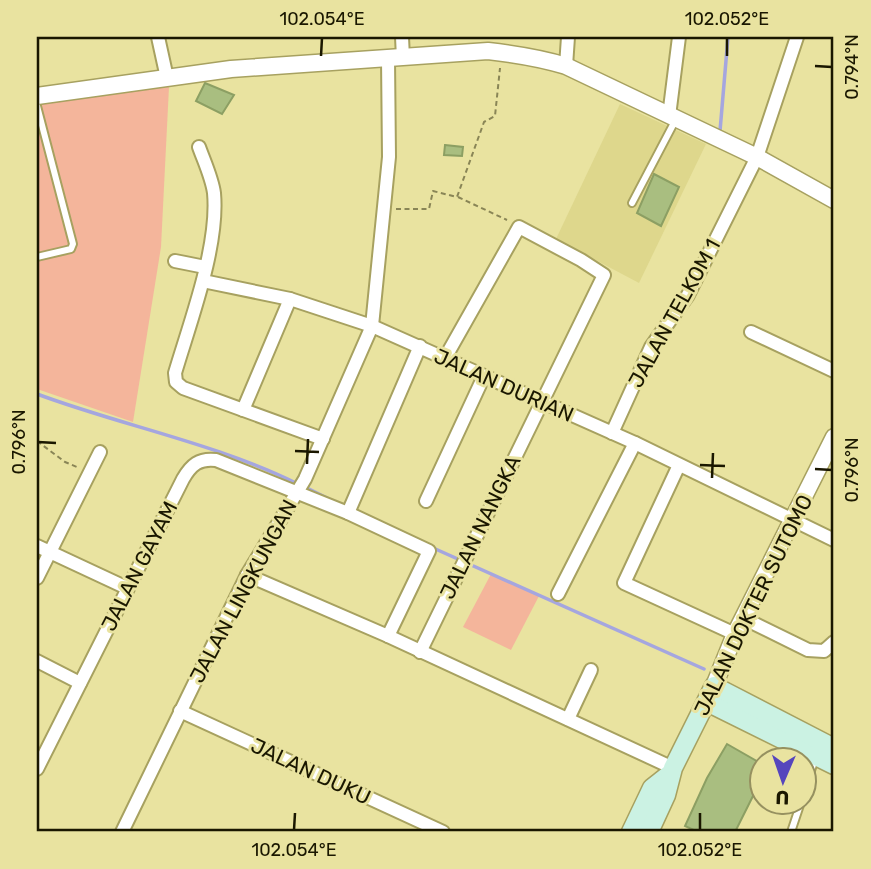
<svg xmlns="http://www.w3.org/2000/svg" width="871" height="869" viewBox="0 0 871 869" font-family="Rubik,sans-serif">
<rect width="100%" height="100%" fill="#e9e3a0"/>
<polygon fill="#ded78c" points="620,104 706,144 639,283 556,239"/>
<g fill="#f4b59b">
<polygon points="169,87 161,247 133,422 37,389 37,103"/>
<polygon points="491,574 539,596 511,650 463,627"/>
</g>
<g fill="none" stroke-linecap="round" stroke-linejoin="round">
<g stroke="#a5a6df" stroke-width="3.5">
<polyline points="720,131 728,37"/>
<path d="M37,394C123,426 215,443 298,484"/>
<polyline points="305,487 329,499"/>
<polyline points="431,547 704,669"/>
</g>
</g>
<g fill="#a9be80" stroke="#8c9f63" stroke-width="2">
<polygon points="205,83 234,95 222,114 196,101"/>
<polygon points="445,145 463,147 462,156 444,155"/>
<polygon points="654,174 679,187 661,226 637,213"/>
<polygon points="727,744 762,764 762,801 753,796 735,832 698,832 685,826 707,778"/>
</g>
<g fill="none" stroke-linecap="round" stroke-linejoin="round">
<g stroke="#a7a160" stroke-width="10">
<g id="service">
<polyline points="37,106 73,244 71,249 37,257"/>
<polyline points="632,203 675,121"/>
<polyline points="804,791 816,756"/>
<polyline points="791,832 801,802"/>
</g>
</g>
<g stroke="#a7a160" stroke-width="16">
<g id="minor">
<polyline points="158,37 167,78"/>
<polyline points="402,37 403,58"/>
<polyline points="566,66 568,37"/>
<polyline points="669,116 679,37"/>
<path d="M199,147C204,161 212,178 214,193C219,246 190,322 175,373L176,382L183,388L323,439"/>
<polyline points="175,261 205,267"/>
<polyline points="203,281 290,299 372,326 635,443 834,540"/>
<polyline points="751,332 834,371"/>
<polyline points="243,410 290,299"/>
<polyline points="612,433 651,347 688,295 757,157 797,37"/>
<polyline points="679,465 624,583 735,634"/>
<polyline points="426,501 484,376"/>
<polyline points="348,513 420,346"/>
<polyline points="37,546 127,588"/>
<polyline points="247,575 388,636 673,768"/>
<polyline points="37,578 100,452"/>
<polyline points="558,594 635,443"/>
<polyline points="743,618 808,650 824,651 834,642"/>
<polyline points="420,652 604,275 581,260 519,227 445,358"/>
<polyline points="37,661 80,683"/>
<polyline points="180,711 443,832"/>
<polyline points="568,719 591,670"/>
<path d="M37,769L183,479C191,465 199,458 216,460L348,513L429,551L388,636"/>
<polyline points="122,832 247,575 305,479 372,326 389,157 388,59"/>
</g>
</g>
<g stroke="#a7a160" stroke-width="19">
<g id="tertiary">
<path d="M37,96L231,69L488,51C514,54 541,58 566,66L757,157L834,200"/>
<polyline points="714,686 735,634 834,437"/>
</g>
</g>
<g stroke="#a7a160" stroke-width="21">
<g id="secondary">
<polyline points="707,702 834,765"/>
<polyline points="631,832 652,788 671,773"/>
<polyline points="649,832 666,795 673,768 714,686 834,748"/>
</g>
</g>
<g stroke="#898556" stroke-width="2" stroke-dasharray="5 3.5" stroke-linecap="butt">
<polyline points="458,197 507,220"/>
<polyline points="396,209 429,209 433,191 457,197 484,122 495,116 500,68"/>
<polyline points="37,441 65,462 77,467"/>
</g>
<use href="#service" stroke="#fff" stroke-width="6"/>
<use href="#minor" stroke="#fff" stroke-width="12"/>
<use href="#tertiary" stroke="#fff" stroke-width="16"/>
<use href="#secondary" stroke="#cbf2e3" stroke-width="18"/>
</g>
<path fill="none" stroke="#1a1700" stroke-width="2.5" d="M321,56L322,38M727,56V38M815,66L832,67M38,442L56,443M295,451L319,452M307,464L308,439M700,465L725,466M815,469L832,470M712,478L713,453M294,830L295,813M700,830V813"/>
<g text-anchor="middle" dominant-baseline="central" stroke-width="6" stroke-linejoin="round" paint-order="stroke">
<g font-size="21" fill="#1a1700" stroke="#e9e3a0">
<text transform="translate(674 313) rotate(-61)">JALAN TELKOM 1</text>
<text transform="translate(504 385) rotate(24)">JALAN DURIAN</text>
<text transform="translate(480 527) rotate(-64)">JALAN NANGKA</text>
<text transform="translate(139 566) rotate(-63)">JALAN GAYAM</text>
<text transform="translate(243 591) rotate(-62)">JALAN LINGKUNGAN</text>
<text transform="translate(753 605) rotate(-64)">JALAN DOKTER SUTOMO</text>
<text transform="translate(311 771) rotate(25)">JALAN DUKU</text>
</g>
</g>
<rect width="871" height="869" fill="none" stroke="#e9e3a0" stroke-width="77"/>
<g transform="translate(783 781) rotate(182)"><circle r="33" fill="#e9e3a0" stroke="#969160" stroke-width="2"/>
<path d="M0-5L12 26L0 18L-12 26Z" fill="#5646bd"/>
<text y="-10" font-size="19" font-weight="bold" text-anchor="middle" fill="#1a1700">U</text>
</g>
<rect x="38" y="38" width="794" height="792" fill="none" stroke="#1a1700" stroke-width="2.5"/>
<g font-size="18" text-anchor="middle" fill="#1a1700">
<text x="322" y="25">102.054°E</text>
<text x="727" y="25">102.052°E</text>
<text transform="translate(852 67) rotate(-90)" y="6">0.794°N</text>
<text transform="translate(19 442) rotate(-90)" y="6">0.796°N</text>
<text transform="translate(852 470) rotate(-90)" y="6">0.796°N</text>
<text x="294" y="856">102.054°E</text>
<text x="700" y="856">102.052°E</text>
</g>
</svg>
